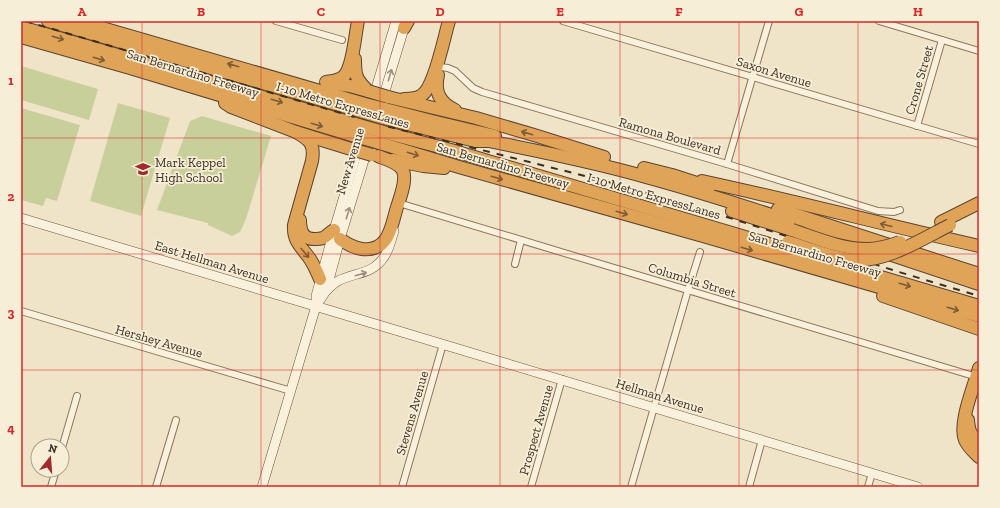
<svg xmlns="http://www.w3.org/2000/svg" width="1000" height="508" viewBox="0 0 1000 508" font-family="'Zilla Slab',serif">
<rect width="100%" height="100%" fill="#f0e4c8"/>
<g fill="#c9cf9b">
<polygon points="21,66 98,89 89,120 21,100"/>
<polygon points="118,103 170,118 141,216 90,201"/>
<polygon points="21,108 80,125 57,201 46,198 43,206 21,200"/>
<polygon points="202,116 271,136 246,219 240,232 232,236 208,225 208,223 157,210 190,121"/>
</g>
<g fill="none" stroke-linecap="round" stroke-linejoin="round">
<g stroke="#8d765c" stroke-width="8">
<g id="street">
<polyline points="276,21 342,40"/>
<polyline points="563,21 979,144"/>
<polyline points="879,21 979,51"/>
<polyline points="440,67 448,68 455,71 473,88 482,92 727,164 878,211 894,212 900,210"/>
<polyline points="917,126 942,40"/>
<polyline points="727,164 769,21"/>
<polyline points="402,204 581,258 977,377"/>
<polyline points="515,264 521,240"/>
<polyline points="21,311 291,391"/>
<polyline points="62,448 77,396"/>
<polyline points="51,487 56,470"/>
<polyline points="156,487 176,420"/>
<polyline points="402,487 443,344"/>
<polyline points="531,487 562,379"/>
<polyline points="631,487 688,290 700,252"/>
<polyline points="749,487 762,440"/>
<polyline points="868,487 872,473"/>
</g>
</g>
<g stroke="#6f573f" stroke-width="10">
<g id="secondary">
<path d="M21,218C320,308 619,396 918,487"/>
<path d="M326,291C330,287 334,283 338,281C355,272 372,275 384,257C389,250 391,240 394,231"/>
<polyline points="316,306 316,296 334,230 396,21"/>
<polyline points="262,487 316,306 326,291 340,239 406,22"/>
</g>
</g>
<g stroke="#5b4430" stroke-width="14">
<g id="highway">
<polyline points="48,21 363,112"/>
<polyline points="78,21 365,104"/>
<polyline points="21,27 359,125"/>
<polyline points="404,28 408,21"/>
<polyline points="21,37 130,68 355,136"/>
<path d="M355,59C355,76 356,79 368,91"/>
<path d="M438,75C434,92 440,103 455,110"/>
<path d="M326,82C332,81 339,81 344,76C353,67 355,35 358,21"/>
<polyline points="330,83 350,86 368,91"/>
<polyline points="388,97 476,118 534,135 604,157"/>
<path d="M404,99C410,99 417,99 422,95C435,86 444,37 449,21"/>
<polyline points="225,103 231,107 296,132 351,149"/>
<polyline points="385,109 432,121 495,136"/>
<path d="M383,118L475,141H489C542,152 595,162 646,177C720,197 793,222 866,246"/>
<polyline points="380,131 451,150 979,306"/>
<path d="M296,132C310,140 315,144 312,161L294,225C293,242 301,246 310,259C314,265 317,272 320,279"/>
<polyline points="376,142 459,167 703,236 979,316"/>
<polyline points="393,160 423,166 444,168"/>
<polyline points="644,168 672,175 709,187"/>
<path d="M702,181C795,201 886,225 979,246"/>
<polyline points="778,209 979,274"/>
<polyline points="732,211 792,230"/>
<path d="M300,220C300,231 303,240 316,239C319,239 320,239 323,238C327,236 330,232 334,230"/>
<polyline points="941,222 979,203"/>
<path d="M340,239C347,244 354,248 362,249C389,252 391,227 397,207C400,198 408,178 402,169C397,162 385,159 378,156"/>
<polyline points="883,252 979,284"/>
<polyline points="883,296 979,329"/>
<path d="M979,368C974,386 958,424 965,440C968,447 974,452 979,457"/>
<path d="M968,420C969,431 970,435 979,441"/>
</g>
</g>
<use href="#street" stroke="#faf1dc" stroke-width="6"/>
<use href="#secondary" stroke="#faf1dc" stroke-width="9"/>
<use href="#highway" stroke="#e0a458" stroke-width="12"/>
<polyline stroke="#3d2e20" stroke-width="2" stroke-dasharray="7 7" stroke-linecap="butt" points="25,21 382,125 601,180 683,203 899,272 979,296"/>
<g stroke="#5b4430" stroke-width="14" stroke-linecap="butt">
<g id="highway-bridge">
<polyline points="368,91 388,97"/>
<polyline points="365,104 385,109"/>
<polyline points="363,112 383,118"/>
<polyline points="359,125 380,131"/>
<polyline points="355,136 376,142"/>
<polyline points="351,149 372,155"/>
<path d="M792,230C816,238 841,249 867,249C878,249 889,246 900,242"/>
<path d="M788,242C808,248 832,258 853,260C885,263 922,239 950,225"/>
</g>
</g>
<use href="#highway-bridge" stroke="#e0a458" stroke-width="12"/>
</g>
<defs><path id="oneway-shaft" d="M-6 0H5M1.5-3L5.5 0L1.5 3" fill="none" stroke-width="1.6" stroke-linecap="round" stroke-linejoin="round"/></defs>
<g stroke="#7e5d36">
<use href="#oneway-shaft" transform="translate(58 38) rotate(16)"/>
<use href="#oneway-shaft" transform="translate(99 59) rotate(16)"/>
<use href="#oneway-shaft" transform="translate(233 65) rotate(-164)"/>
<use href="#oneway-shaft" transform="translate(277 101) rotate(16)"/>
<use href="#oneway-shaft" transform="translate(317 125) rotate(16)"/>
<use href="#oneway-shaft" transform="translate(527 133) rotate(-164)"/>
<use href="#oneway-shaft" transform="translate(413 154) rotate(17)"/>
<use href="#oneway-shaft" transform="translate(497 178) rotate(16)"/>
<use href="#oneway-shaft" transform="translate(622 213) rotate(16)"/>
<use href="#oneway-shaft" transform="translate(886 225) rotate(-166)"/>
<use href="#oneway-shaft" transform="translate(747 249) rotate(16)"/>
<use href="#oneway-shaft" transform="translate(305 253) rotate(50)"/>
<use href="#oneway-shaft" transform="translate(905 285) rotate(16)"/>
<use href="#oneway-shaft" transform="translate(953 309) rotate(16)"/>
</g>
<g stroke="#9c907e">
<use href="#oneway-shaft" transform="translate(390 75) rotate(-73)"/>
<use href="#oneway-shaft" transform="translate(348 213) rotate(-73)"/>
<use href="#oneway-shaft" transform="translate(361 274) rotate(-16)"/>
</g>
<path fill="none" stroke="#d62828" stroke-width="1" stroke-opacity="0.55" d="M142,21V487M261,21V487M380,21V487M500,21V487M620,21V487M739,21V487M858,21V487M21,138H979M21,254H979M21,370H979"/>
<defs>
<g id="school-bare" transform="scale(1.2)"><path d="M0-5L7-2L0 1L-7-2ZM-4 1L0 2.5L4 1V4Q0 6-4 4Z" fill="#9e2a2b" stroke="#f7eed8" stroke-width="2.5" paint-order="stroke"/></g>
</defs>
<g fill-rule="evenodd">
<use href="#school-bare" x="143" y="169"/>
</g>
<g text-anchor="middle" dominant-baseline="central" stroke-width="3.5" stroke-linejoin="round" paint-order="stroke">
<g font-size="13" fill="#3d2e20" stroke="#f7eed8">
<text transform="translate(774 72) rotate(17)">Saxon Avenue</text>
<text transform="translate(193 73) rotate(17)">San Bernardino Freeway</text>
<text transform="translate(919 80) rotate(-74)">Crone Street</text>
<text transform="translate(343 105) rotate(16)">I-10 Metro ExpressLanes</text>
<text transform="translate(670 136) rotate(16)">Ramona Boulevard</text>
<text transform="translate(350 161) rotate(-73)">New Avenue</text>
<text transform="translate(503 165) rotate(16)">San Bernardino Freeway</text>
<text transform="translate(654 196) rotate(16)">I-10 Metro ExpressLanes</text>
<text transform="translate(815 254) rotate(16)">San Bernardino Freeway</text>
<text transform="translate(212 262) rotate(17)">East Hellman Avenue</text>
<text transform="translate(692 280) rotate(17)">Columbia Street</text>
<text transform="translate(159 341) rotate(16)">Hershey Avenue</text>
<text transform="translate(660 396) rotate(17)">Hellman Avenue</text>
<text transform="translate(412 413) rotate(-74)">Stevens Avenue</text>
<text transform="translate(536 430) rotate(-74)">Prospect Avenue</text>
</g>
<g font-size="13" fill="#3d2e20" stroke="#f7eed8" text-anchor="start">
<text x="155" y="162">Mark Keppel<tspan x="155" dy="15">High School</tspan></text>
</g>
</g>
<rect width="1000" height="508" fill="none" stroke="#f7eed8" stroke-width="44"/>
<g transform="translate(50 458) rotate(17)"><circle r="19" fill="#f7eed8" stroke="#ada18e"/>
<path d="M0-3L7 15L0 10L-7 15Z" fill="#9e2a2b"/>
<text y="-6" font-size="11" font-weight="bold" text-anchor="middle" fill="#3d2e20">N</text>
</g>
<rect x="22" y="22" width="956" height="464" fill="none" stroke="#d62828" stroke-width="1.5"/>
<g font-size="13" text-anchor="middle" font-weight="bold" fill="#d62828">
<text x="82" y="16">A</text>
<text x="201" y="16">B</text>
<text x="321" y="16">C</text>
<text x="440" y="16">D</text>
<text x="560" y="16">E</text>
<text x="679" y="16">F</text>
<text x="799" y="16">G</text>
<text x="918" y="16">H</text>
<text x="11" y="85">1</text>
<text x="11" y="201">2</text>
<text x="11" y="317">3</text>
<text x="11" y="433">4</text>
</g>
</svg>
